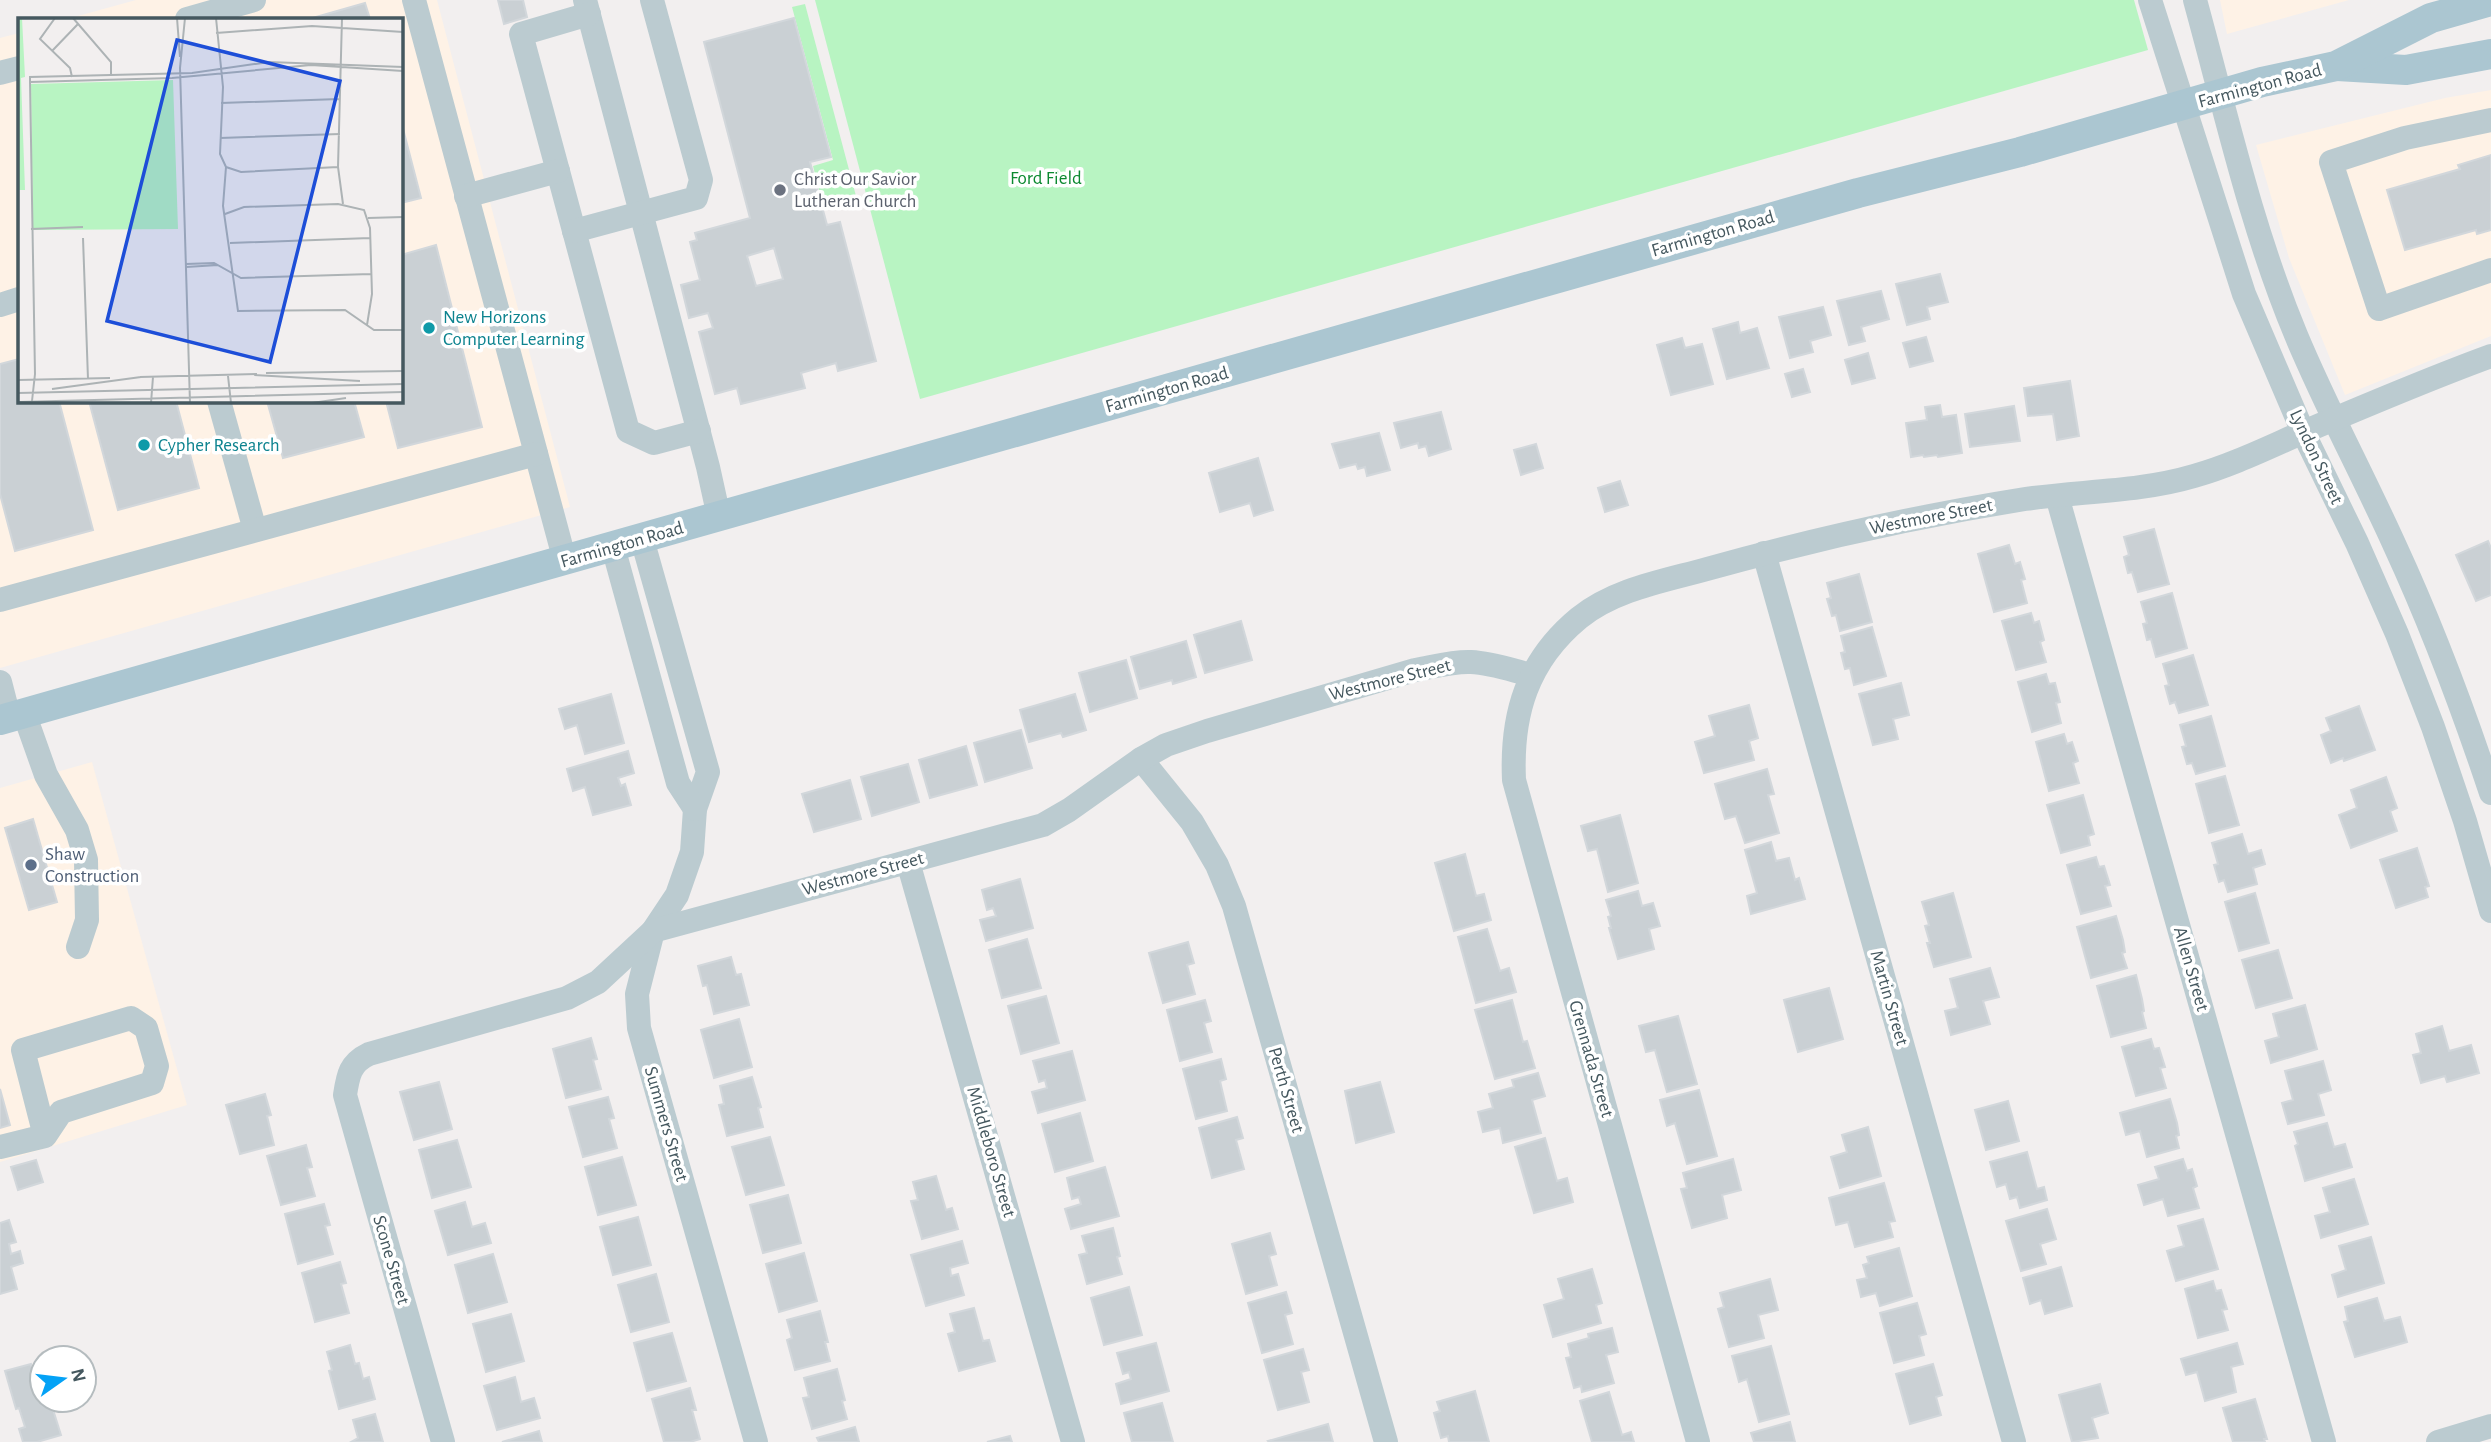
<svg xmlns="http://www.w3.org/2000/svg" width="2491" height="1442" viewBox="0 0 2491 1442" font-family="'Alegreya Sans',sans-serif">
<rect width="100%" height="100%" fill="#f2efef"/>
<g fill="#fef2e6">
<polygon points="136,0 437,0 570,507 0,668 0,38 19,33 19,401 401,401 401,19 67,19"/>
<polygon points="2220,0 2349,0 2227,34"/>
<polygon points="2491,90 2491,336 2345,395 2289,258 2256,145 2445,98"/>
<polygon points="92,762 187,1105 0,1162 0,788"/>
</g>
<g fill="#b8f4c2">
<polygon points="815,0 2134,0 2148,50 920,399"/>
<polygon points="805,4 856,196 823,205 813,166 833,160 792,7"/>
</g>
<g fill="#cad0d4" stroke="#d2d7db" stroke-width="2" fill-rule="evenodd">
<polygon points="498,0 523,0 527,17 504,24"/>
<polygon points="365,3 370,19 309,19"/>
<path d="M794,18L831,157L810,162L827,225L840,222L876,361L838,371L836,363L801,373L805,388L741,404L737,388L715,394L699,332L713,328L708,313L689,318L681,285L700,280L690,242L697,240L695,233L750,218L704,42ZM774,248L783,279L756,286L747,256Z"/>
<polygon points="401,121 421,198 401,203"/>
<polygon points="2491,155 2491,230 2477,234 2476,230 2405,250 2387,190 2460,169 2458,165"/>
<polygon points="436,245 482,427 398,448 386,401 401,401 401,255"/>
<polygon points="1940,274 1948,302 1927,307 1930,319 1907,325 1896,284"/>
<polygon points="1881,291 1889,319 1861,327 1865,341 1849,345 1837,301"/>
<polygon points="1823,307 1831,335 1810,341 1813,352 1790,358 1779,317"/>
<polygon points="1738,322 1740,333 1757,328 1769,368 1727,379 1713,329"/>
<polygon points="1926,337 1933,361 1910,367 1903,343"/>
<polygon points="1682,338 1685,348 1702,344 1713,384 1671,395 1657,345"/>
<polygon points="1868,353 1875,378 1852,384 1845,360"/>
<polygon points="19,359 19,401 59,401 93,530 15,551 0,494 0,364"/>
<polygon points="1803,369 1810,392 1792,397 1785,374"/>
<polygon points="2070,381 2079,436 2057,440 2053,414 2028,416 2024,388"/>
<polygon points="89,401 176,401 199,488 118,510"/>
<polygon points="267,401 354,401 364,437 283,458"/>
<polygon points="1940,405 1942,417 1956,415 1962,453 1938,457 1937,455 1924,457 1923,455 1911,457 1906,423 1927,420 1925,407"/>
<polygon points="2014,406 2020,441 1970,447 1965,414"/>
<polygon points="1441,412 1451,449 1429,456 1426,446 1419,448 1418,443 1401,448 1394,423"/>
<polygon points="1379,433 1390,470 1367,476 1365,467 1358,469 1356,464 1340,468 1332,444"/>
<polygon points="1536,444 1543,468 1521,475 1514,450"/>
<polygon points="1258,458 1273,510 1254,516 1250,503 1220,512 1209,473"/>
<polygon points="1620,481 1628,505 1605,512 1598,488"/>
<polygon points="2154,529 2169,584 2138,592 2132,572 2128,573 2124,557 2129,555 2124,537"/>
<polygon points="2488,541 2491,548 2491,595 2476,601 2456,555"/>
<polygon points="2009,545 2015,564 2020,562 2025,579 2021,580 2027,603 1994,612 1978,554"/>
<polygon points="1859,574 1872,622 1840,631 1836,615 1832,616 1827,599 1831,598 1827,583"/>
<polygon points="2172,593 2187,648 2156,657 2151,639 2147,640 2143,624 2147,623 2141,602"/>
<polygon points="2031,613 2034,623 2039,621 2044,640 2040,642 2046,662 2016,670 2002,621"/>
<polygon points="1241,621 1252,660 1205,673 1194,635"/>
<polygon points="1872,627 1886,676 1854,685 1850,668 1845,669 1841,653 1845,652 1841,636"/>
<polygon points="1186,641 1196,677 1173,684 1172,680 1140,689 1131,657"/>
<polygon points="2193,655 2208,705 2179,713 2175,702 2170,704 2165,686 2169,685 2163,664"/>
<polygon points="1126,660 1137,698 1090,712 1079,673"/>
<polygon points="2046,674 2049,684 2055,683 2060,702 2056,703 2061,723 2032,732 2018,682"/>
<polygon points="1901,683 1909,715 1893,719 1898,739 1873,745 1859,694"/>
<polygon points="611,694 624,743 585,754 577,725 565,729 559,709"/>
<polygon points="1075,694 1086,730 1063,737 1061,733 1029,742 1020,710"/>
<polygon points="1749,705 1758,738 1749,741 1754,760 1704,773 1695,742 1715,736 1709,716"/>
<polygon points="2359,706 2375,750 2344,761 2343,758 2331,763 2321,735 2331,731 2326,718"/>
<polygon points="2211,716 2225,766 2196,774 2192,763 2187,764 2182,747 2186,746 2180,725"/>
<polygon points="1021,730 1032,768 985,782 974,743"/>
<polygon points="2064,734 2067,744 2072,742 2078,761 2073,763 2079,783 2049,791 2036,742"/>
<polygon points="966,746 977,785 930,798 919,760"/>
<polygon points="628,751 634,773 618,778 621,786 625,784 631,805 593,815 585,787 573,791 567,769"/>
<polygon points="908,764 919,802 872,816 861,777"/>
<polygon points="1767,769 1774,794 1768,795 1779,833 1745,843 1736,816 1725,819 1715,784"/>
<polygon points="2225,776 2239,825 2209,833 2196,784"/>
<polygon points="2386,777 2397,808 2390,811 2397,831 2351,848 2339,815 2357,808 2351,790"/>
<polygon points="850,780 861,819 814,832 802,794"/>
<polygon points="2083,795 2094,834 2088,836 2090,845 2061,853 2047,805"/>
<polygon points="1620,815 1638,883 1608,892 1597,849 1588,851 1581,826"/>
<polygon points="33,819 57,902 29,910 5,828"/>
<polygon points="2242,834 2248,854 2261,850 2265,864 2253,868 2257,884 2228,892 2224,880 2219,882 2214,865 2218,864 2212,843"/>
<polygon points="1771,842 1776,861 1789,858 1795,880 1799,878 1805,899 1751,914 1747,896 1757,893 1745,850"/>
<polygon points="2417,848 2429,886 2425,887 2428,897 2396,908 2380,860"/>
<polygon points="1465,854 1476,896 1484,894 1491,920 1454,931 1435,863"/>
<polygon points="2096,857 2099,867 2104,866 2110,885 2105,886 2111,906 2081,914 2067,865"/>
<polygon points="1020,879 1033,928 986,941 980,920 996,916 993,908 987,910 982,890"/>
<polygon points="1638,891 1642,906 1653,903 1660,926 1649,929 1654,949 1618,959 1609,928 1611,928 1608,917 1611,916 1606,900"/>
<polygon points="1953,893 1971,957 1934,967 1927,943 1930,943 1925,926 1929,925 1922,902"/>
<polygon points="2255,893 2269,943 2239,951 2225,902"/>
<polygon points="2116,916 2123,940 2125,952 2122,953 2127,968 2091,978 2077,927"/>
<polygon points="1487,929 1500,971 1509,968 1516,992 1476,1003 1458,937"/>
<polygon points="1027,939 1041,988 1002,998 989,950"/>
<polygon points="1188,942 1194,963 1187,965 1195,994 1163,1003 1149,953"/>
<polygon points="2278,950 2292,998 2256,1008 2242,960"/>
<polygon points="731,957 736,975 741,974 749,1005 714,1014 707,985 703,986 698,966"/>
<polygon points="1990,968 1999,997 1983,1001 1990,1024 1951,1035 1945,1011 1958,1008 1950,979"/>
<polygon points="2136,975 2142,999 2144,1011 2142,1012 2146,1028 2111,1037 2097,986"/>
<polygon points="1829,988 1843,1039 1798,1052 1784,1000"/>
<polygon points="1046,996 1059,1043 1021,1054 1008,1006"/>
<polygon points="1205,1000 1211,1021 1204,1023 1212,1052 1180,1061 1167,1010"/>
<polygon points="1512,1000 1523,1042 1527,1041 1535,1068 1495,1079 1475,1010"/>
<polygon points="2305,1005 2317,1049 2271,1063 2265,1041 2279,1037 2273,1014"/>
<polygon points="1678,1016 1697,1084 1667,1092 1655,1050 1646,1052 1639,1026"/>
<polygon points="739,1019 752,1067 714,1078 701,1030"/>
<polygon points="2442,1026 2449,1051 2471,1045 2479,1073 2447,1082 2445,1076 2421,1083 2413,1055 2421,1053 2416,1034"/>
<polygon points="591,1038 597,1059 593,1060 601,1089 566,1098 553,1049"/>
<polygon points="2151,1039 2154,1049 2159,1048 2165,1067 2160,1068 2166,1088 2136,1096 2122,1047"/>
<polygon points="1072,1051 1085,1100 1038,1113 1032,1092 1047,1088 1045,1080 1039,1082 1033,1061"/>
<polygon points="1221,1059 1226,1079 1220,1081 1227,1111 1196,1119 1183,1069"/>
<polygon points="2323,1061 2331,1090 2318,1094 2324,1115 2288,1124 2282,1103 2293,1100 2285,1071"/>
<polygon points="1538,1073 1545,1096 1532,1100 1541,1133 1503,1143 1500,1128 1483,1132 1478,1112 1493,1108 1489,1094 1514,1087 1512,1080"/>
<polygon points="752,1077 761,1107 758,1108 763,1127 727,1136 719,1105 724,1104 720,1086"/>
<polygon points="439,1082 452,1129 414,1140 400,1092"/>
<polygon points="1380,1082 1394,1132 1356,1143 1345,1091"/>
<polygon points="0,1089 10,1125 0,1128"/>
<polygon points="1699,1090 1717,1156 1687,1164 1675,1123 1667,1126 1660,1100"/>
<polygon points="265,1094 271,1115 267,1116 274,1145 240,1154 226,1105"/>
<polygon points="608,1097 614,1118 609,1119 617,1148 583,1157 569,1107"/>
<polygon points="2170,1099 2177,1123 2179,1135 2176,1136 2179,1148 2147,1157 2140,1131 2126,1135 2120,1113"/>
<polygon points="2008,1101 2019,1141 1986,1150 1975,1110"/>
<polygon points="1080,1113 1093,1161 1055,1172 1042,1124"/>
<polygon points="1237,1117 1243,1138 1236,1140 1244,1169 1212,1178 1199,1128"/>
<polygon points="2327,1123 2334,1147 2345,1144 2352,1167 2305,1181 2295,1146 2298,1144 2294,1132"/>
<polygon points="1868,1127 1881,1176 1840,1188 1831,1157 1847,1152 1842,1135"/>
<polygon points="770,1137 784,1185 746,1195 732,1147"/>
<polygon points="1545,1138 1557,1181 1567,1178 1573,1202 1534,1213 1515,1147"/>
<polygon points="457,1140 471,1187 432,1198 419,1150"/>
<polygon points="306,1145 312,1167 307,1168 315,1196 281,1205 267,1156"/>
<polygon points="2027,1152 2037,1189 2044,1187 2047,1200 2020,1208 2017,1197 2010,1199 2006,1184 1997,1187 1990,1162"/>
<polygon points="622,1157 636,1205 598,1215 585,1167"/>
<polygon points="1733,1159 1741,1190 1722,1195 1727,1218 1692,1228 1681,1189 1687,1188 1683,1173"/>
<polygon points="2183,1159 2187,1171 2192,1169 2197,1186 2193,1188 2199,1208 2168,1216 2163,1199 2144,1205 2138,1185 2159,1179 2155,1167"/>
<polygon points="36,1160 43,1182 18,1190 11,1167"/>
<polygon points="1105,1167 1119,1216 1071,1229 1065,1209 1081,1204 1079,1197 1072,1199 1067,1178"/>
<polygon points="936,1176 946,1210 952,1208 958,1229 922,1239 911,1201 918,1200 913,1182"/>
<polygon points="2354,1179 2368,1224 2321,1238 2315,1216 2330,1212 2323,1188"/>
<polygon points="1884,1183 1895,1221 1889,1222 1893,1237 1855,1247 1848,1222 1836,1225 1829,1198"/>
<polygon points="788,1195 801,1243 763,1253 750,1205"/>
<polygon points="465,1202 472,1227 485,1223 491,1243 448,1255 435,1211"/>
<polygon points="324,1204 330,1225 325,1226 333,1254 298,1264 285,1214"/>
<polygon points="2047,1209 2056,1239 2040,1244 2046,1264 2021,1271 2006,1221"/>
<polygon points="638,1217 651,1265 613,1275 600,1227"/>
<polygon points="2203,1219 2218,1269 2176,1281 2167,1251 2184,1246 2178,1226"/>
<polygon points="9,1220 16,1242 9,1244 11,1254 20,1251 23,1263 11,1267 17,1289 0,1294 0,1223"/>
<polygon points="1113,1228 1120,1256 1117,1257 1122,1274 1087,1284 1079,1255 1087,1253 1082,1236"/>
<polygon points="1270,1233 1276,1254 1269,1256 1277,1285 1246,1294 1232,1244"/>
<polygon points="2371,1237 2384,1283 2338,1297 2332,1275 2346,1270 2339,1246"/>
<polygon points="962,1241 968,1263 950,1268 951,1276 958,1274 964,1295 926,1306 911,1255"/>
<polygon points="1899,1248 1912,1296 1880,1306 1876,1293 1861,1297 1857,1280 1867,1278 1863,1265 1869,1263 1867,1257"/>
<polygon points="804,1253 817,1301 779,1312 766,1264"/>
<polygon points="493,1254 507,1302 468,1313 455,1265"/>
<polygon points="340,1262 346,1283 341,1284 349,1313 315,1322 302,1273"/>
<polygon points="2061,1267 2072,1306 2045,1314 2041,1300 2030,1304 2023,1278"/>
<polygon points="1592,1269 1602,1303 1596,1305 1601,1323 1553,1337 1544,1305 1564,1299 1558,1279"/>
<polygon points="656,1274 669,1322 631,1332 618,1285"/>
<polygon points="1770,1279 1778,1310 1758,1315 1764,1338 1729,1347 1718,1309 1724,1307 1720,1293"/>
<polygon points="2213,1281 2216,1291 2221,1290 2227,1309 2222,1310 2228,1330 2198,1338 2185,1289"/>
<polygon points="1129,1287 1142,1335 1104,1345 1091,1298"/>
<polygon points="1286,1292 1292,1313 1285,1315 1293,1344 1262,1353 1248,1303"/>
<polygon points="2377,1298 2384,1321 2400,1317 2407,1342 2355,1357 2344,1322 2348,1321 2345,1307"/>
<polygon points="1917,1303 1926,1334 1919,1336 1924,1355 1894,1363 1880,1313"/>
<polygon points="974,1308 983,1341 989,1340 995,1361 959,1371 948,1334 955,1332 950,1314"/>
<polygon points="820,1311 828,1342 825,1342 830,1361 795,1370 787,1340 792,1338 787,1320"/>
<polygon points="511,1314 524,1361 486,1372 473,1324"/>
<polygon points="1612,1328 1618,1352 1606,1355 1614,1383 1582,1392 1581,1386 1574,1388 1566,1358 1571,1357 1568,1344 1589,1338 1588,1334"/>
<polygon points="672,1333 686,1381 647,1391 634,1343"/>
<polygon points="1156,1343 1169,1391 1121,1404 1116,1384 1131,1379 1129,1372 1123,1374 1117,1353"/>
<polygon points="2237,1343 2243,1364 2231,1367 2236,1392 2205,1401 2197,1372 2186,1375 2181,1359"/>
<polygon points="350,1345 355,1364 359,1363 363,1379 369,1377 375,1399 339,1409 329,1371 332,1370 327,1352"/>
<polygon points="1771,1346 1789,1414 1759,1422 1747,1379 1739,1382 1732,1356"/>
<polygon points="1303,1349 1309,1370 1301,1372 1309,1402 1278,1410 1264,1360"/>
<polygon points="31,1364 39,1392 42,1394 42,1400 50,1400 61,1435 37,1442 23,1442 19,1429 25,1427 19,1408 16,1409 5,1371"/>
<polygon points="1933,1364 1942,1395 1936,1397 1941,1415 1910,1424 1896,1374"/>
<polygon points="837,1369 845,1400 842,1401 847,1419 812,1429 803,1398 809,1397 804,1378"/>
<polygon points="515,1377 521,1402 534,1398 540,1418 497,1430 484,1386"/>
<polygon points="2100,1384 2108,1413 2092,1418 2098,1438 2072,1442 2059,1395"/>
<polygon points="690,1388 696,1410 692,1410 700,1439 690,1442 664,1442 652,1399"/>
<polygon points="1475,1391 1489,1442 1449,1442 1448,1436 1441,1438 1434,1413 1440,1411 1437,1402"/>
<polygon points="1609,1392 1622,1435 1631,1432 1634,1442 1592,1442 1580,1401"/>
<polygon points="2255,1399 2267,1439 2264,1439 2265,1442 2233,1442 2223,1408"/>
<polygon points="1162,1403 1173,1442 1132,1442 1124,1413"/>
<polygon points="375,1414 383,1442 351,1442 358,1438 353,1420"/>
<polygon points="1790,1422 1795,1442 1754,1442 1751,1433"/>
<polygon points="1328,1424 1333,1442 1269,1442 1268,1441"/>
<polygon points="855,1427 859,1442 819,1442 817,1438"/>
<polygon points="539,1431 542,1442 502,1442"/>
<polygon points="1010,1436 1012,1442 987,1442"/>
</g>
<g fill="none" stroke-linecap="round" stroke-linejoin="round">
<g stroke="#bbcbd0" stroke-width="24">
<polyline points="414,0 565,561"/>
<polyline points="585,0 708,467 719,517"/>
<polyline points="2150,0 2244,294 2303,432 2357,543 2397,634 2433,727 2465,821 2491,911"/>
<path d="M2195,0C2226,113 2251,227 2296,335C2326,407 2363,475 2395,546C2432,626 2463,709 2491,793"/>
<polyline points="589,14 521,34 628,431 654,443 699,431"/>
<polyline points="187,19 254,0"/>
<polyline points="0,73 19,68"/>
<polyline points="2491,120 2405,138 2331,162 2379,309 2491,270"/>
<polyline points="466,196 558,171"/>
<polyline points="574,231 696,198 701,180 652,0"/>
<polyline points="0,305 19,299"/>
<polyline points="219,401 255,530"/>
<polyline points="2057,496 2324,1442"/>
<polyline points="642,539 708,772 695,809 692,852 677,895 653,931 637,994 639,1028 756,1442"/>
<polyline points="613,547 678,783 695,809"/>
<polyline points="1764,553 2014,1442"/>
<polyline points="0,600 536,454"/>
<polyline points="0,682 9,717"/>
<polyline points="24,713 46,775 77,830 86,860 87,920 78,947"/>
<polyline points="1141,759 1192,822 1217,865 1234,906 1386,1442"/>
<polyline points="908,862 1073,1442"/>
<polyline points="0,1147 45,1136 61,1112 152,1083 157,1066 146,1028 131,1018 23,1050 45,1136"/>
<path d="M443,1442L345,1095C348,1075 350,1063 369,1054L567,998L598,982L653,931L1043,825L1069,810L1141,759L1166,745L1207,731L1415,670C1433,667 1453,661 1471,662C1492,663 1511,670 1531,675"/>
<path d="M1698,1442L1514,780C1511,714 1527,661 1579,618C1615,589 1664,581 1707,569C1811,540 1918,516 2025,499C2081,491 2140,492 2194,476C2233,465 2269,447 2306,431C2367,405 2428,379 2491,356"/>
<polyline points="2438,1442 2491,1426"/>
</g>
<g stroke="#abc6d1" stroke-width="30">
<polyline points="2337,66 2406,70 2491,54"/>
<polyline points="0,720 1858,193 2020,152 2262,82 2336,66 2431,18 2491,1"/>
</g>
</g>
<circle fill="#6b7280" stroke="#fff" stroke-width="2.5" cx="780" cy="190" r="7"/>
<g fill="#0f9aa8" stroke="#fff" stroke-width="2.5">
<circle cx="429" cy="328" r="7"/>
<circle cx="144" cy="445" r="7"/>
</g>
<circle fill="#5c6f8a" stroke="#fff" stroke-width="2.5" cx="31" cy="865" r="7"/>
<g text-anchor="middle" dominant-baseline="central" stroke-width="7" stroke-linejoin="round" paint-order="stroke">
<g font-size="19" fill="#45585f" stroke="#fff">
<text transform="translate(2260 86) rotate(-15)">Farmington Road</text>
<text transform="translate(1713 234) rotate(-16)">Farmington Road</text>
<text transform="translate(1167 390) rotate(-16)">Farmington Road</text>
<text transform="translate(2316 457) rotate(65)">Lyndon Street</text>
<text transform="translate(1931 517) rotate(-11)">Westmore Street</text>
<text transform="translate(622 545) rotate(-16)">Farmington Road</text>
<text transform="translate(1390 680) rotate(-14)">Westmore Street</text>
<text transform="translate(863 874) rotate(-15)">Westmore Street</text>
<text transform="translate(2191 969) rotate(74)">Allen Street</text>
<text transform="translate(1889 998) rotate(74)">Martin Street</text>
<text transform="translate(1591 1059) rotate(74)">Grennada Street</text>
<text transform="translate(1286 1090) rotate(74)">Perth Street</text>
<text transform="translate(666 1124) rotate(74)">Summers Street</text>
<text transform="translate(991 1152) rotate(74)">Middleboro Street</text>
<text transform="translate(391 1260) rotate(74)">Scone Street</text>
</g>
<g font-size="19" fill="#0c8930" stroke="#fff">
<text x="1046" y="178">Ford Field</text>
</g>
<g font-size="19" fill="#5b616d" stroke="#fff" text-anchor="start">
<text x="794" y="179">Christ Our Savior<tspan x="794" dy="22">Lutheran Church</tspan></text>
</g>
<g font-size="19" fill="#0d838f" stroke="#fff" text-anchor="start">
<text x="443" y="317">New Horizons<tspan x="443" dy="22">Computer Learning</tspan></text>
<text x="158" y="445">Cypher Research</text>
</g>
<g font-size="19" fill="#4e5e75" stroke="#fff" text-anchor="start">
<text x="45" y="854">Shaw<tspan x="45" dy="22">Construction</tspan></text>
</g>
</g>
<g transform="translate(18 18)">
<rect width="385" height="385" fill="#f2efef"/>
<path d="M0,0H4L7,59L3,60L7,172H0ZM155,62L160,211L15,212L13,66Z" fill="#b8f4c2"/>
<path fill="none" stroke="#adb3b5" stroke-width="2" d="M37,0L22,21L52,50L54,59M55,0L93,44V56M159,0L162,39M167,0L162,50L172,385M198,0L205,69L202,136L208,149M324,0L320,149L325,186M198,15L294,8L385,14M34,33L60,6M12,64V59L174,55L251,44L385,49M12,64L154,60L293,47L385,53M12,64L17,356L14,383M203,85L321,81M202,120L322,116M208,149L205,188L220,293L327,292L356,312H385M208,149L223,154L320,149M207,196L226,189L320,186L346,192L352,210L354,276L349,307M350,200L385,199M13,211L65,209M65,220L70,361M212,225L352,220M168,246L196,245L223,260L353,256M168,249L200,247M248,355L385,353M236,357L342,363M210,358L213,385M122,359L239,356M0,362L92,360M34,371L123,359M0,375L385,366M0,384L385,374M133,385L135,359M294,385L328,380"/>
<path fill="#1d4ed8" fill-opacity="0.15" stroke="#1d4ed8" stroke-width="3.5" d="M159,22L322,63L252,344L89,303Z"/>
<rect width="385" height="385" fill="none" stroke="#45585f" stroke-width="3.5"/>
</g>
<g transform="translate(63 1379) rotate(76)"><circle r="33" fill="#ffffff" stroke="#b5bcbf" stroke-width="2"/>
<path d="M0-5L12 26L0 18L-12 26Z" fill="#04a2f6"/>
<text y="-10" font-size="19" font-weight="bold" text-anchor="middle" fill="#45585f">N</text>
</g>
</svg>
